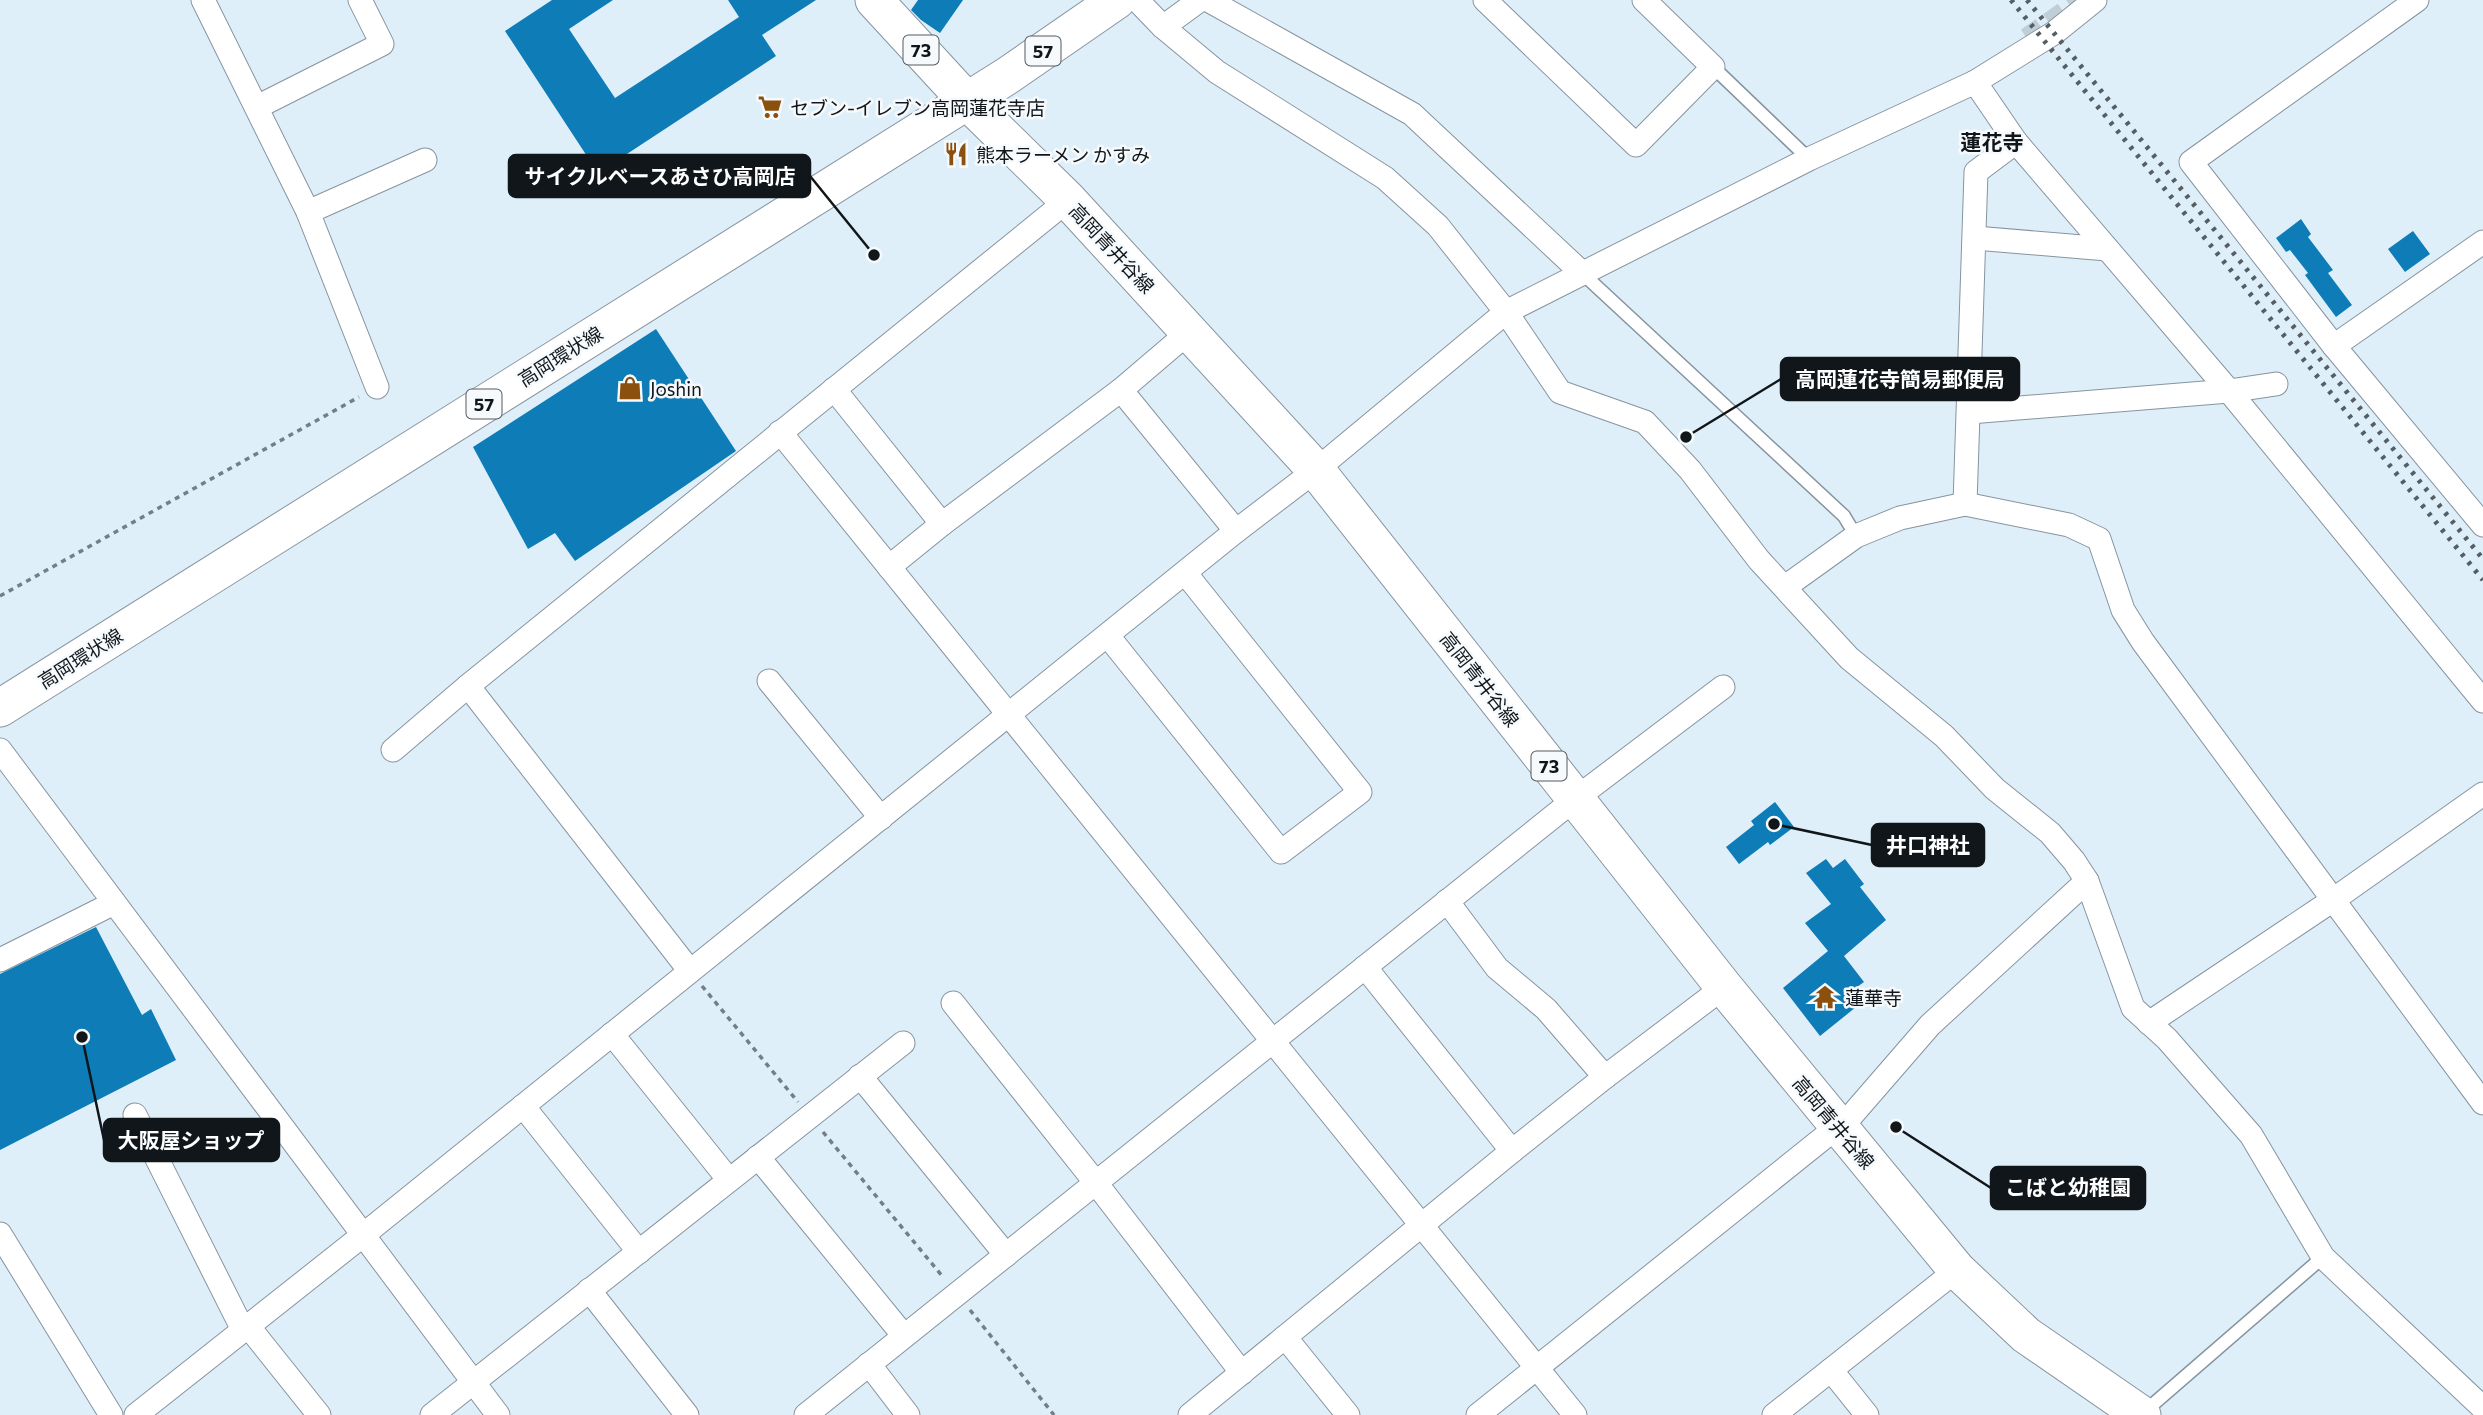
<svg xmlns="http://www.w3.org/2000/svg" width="2483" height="1415" viewBox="0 0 2483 1415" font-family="Commissioner,'Noto Sans JP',sans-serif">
<rect width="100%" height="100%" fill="#dfeffa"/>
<g fill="#0e7cb7">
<polygon points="552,0 613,0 569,29 615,98 739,17 728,0 816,0 762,35 776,56 598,173 505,31"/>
<polygon points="918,0 963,0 940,33 921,20 911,10"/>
<polygon points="2301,219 2311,234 2308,237 2333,270 2328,273 2352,305 2336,317 2305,275 2308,273 2290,250 2286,252 2276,238"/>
<polygon points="2413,231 2430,254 2405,272 2388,249"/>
<polygon points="656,329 736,451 575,561 555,533 528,549 473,447"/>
<polygon points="1775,802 1794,827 1770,845 1768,842 1739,864 1726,847 1754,825 1751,821"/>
<polygon points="1826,859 1833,868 1845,859 1864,884 1860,887 1886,920 1844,956 1864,982 1857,987 1866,999 1820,1036 1783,988 1828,951 1805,923 1831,904 1806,873"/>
<polygon points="96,927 142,1015 151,1009 176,1060 0,1150 0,974"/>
</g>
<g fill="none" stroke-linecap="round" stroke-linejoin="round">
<polyline stroke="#c0ced8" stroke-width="18" stroke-dasharray="18 9" stroke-linecap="butt" points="2026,37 2079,0"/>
<g stroke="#86949f" stroke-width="15">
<g id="service">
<polyline points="1713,67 1809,159"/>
<polyline points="1582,273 1844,516 1856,536"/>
<polyline points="2143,1413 2323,1257"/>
</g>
</g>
<g stroke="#86949f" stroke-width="25">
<g id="minor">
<polyline points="203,0 308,212 377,387"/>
<polyline points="1137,0 1163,27 1217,72 1385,178 1438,226 1506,312 1560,392 1645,422 1690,470 1759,560 1849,658 1944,736 1995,789 2050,833 2074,861 2087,881 2133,1008 2167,1039 2251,1135 2323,1257 2483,1408"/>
<polyline points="1208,0 1412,114 1582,273"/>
<polyline points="1485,0 1636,145 1713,67 1644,0"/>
<polyline points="2417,0 2191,162 2334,346 2483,525"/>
<polyline points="1163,27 1200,0"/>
<polyline points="1975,82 2016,142 2229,391 2483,701"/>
<polyline points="257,107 382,44 360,0"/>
<polyline points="308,212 425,160"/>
<polyline points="1975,238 2107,249"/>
<polyline points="2334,346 2483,242"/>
<polyline points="834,389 942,524 889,567"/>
<polyline points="1121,390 1189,332"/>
<polyline points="1970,412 2229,391 2276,384"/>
<polyline points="780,432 1575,1415"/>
<polyline points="1965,504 1976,172 2016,142"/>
<polyline points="942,524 1121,390 1236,531"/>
<polyline points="1785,587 1856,536 1900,518 1965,504 2069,525 2099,539 2123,610 2143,642 2483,1103"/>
<polyline points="1108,636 1281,852 1360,792 1186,574"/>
<polyline points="769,681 881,818"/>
<polyline points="468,686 690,971"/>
<polyline points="0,750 498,1415"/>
<polyline points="393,750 468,686 1068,200"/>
<polyline points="1447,901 1497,968 1546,1009 1605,1077"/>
<polyline points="0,960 114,903"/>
<polyline points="1365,967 1512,1151"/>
<polyline points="953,1003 1096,1183 1242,1373"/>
<polyline points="2149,1023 2333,900 2483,794"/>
<polyline points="612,1034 729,1180"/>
<polyline points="860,1076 1006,1255"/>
<polyline points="523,1106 639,1252"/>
<polyline points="135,1115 243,1330"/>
<polyline points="758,1157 904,1336"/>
<polyline points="0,1234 111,1415"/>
<polyline points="589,1290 687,1415"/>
<polyline points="248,1326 319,1415"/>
<polyline points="1285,1337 1348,1415"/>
<polyline points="869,1364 908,1415"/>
<polyline points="1831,1370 1867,1415"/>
<polyline points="136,1415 362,1236 1236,531 1316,470 1506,312 1809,159 1975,82 2054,33 2095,0"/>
<polyline points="432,1415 903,1043"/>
<polyline points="806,1415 1575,799 1723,687"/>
<polyline points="1190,1415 1512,1151 1605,1077 1724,987"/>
<polyline points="1478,1415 1852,1115 1930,1025 2087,881"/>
<polyline points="1774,1415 1957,1270"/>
</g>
</g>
<g stroke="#86949f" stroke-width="39">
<g id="primary">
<polyline points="874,0 967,101 1068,200 1316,470 1724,987 1957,1270 2026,1335 2142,1415"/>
<polyline points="0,708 1007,76 1117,0"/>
</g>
</g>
<g stroke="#747e86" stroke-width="3.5" stroke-dasharray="5 5" stroke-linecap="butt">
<polyline points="0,596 359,397"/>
<polyline points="702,986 798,1102"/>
<polyline points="823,1132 943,1277"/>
<polyline points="970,1310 1054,1415"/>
</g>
<use href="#service" stroke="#fff" stroke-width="12"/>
<use href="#minor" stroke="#fff" stroke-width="23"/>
<use href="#primary" stroke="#fff" stroke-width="37"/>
<g stroke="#555e64" stroke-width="5" stroke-dasharray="3.5 7" stroke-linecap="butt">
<polyline points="2011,0 2483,580"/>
<polyline points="2027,0 2483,559"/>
</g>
</g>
<defs>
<g id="supermarket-bare" transform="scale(1.89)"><path d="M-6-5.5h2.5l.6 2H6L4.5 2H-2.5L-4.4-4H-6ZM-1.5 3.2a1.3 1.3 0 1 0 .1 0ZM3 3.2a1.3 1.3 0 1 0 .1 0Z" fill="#8b4f0e" stroke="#f7fafc" stroke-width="2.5" paint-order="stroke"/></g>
<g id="restaurant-bare" transform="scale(1.89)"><path d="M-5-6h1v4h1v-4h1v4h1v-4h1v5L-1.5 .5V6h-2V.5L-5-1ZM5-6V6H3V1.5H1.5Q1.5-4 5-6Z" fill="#8b4f0e" stroke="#f7fafc" stroke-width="2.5" paint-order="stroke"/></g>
<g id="shop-bare" transform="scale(1.89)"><path d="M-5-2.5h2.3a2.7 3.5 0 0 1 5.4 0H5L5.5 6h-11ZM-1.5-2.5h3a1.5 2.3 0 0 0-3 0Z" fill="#8b4f0e" stroke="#f7fafc" stroke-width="2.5" paint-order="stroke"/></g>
<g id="temple-bare" transform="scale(1.89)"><path d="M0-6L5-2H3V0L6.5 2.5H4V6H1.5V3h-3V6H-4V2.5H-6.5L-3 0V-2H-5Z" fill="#8b4f0e" stroke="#f7fafc" stroke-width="2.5" paint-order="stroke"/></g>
</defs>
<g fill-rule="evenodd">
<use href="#supermarket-bare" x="770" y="107"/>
<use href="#restaurant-bare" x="956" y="154"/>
<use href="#shop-bare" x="630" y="388"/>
<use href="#temple-bare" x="1825" y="997"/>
</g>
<g text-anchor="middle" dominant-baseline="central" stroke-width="5" stroke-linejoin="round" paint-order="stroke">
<g fill="#f7fafc" stroke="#555a5e" stroke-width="2">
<rect x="903.5" y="35.5" width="35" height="29" rx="5"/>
<rect x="1025.5" y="36.5" width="35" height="29" rx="5"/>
<rect x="466.5" y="389.5" width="35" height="29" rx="5"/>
<rect x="1531.5" y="751.5" width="35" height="29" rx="5"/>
</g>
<g font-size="18" font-weight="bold" fill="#10161a">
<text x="921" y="50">73</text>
<text x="1043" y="51">57</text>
<text x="484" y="404">57</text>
<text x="1549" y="766">73</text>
</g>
<g font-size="19" fill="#10161a" stroke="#f7fafc" text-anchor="start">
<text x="790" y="107">セブン-イレブン高岡蓮花寺店</text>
<text x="976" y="154">熊本ラーメン かすみ</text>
<text x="650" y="388">Joshin</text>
<text x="1845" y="997">蓮華寺</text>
</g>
<g font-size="19" fill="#10161a" stroke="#f7fafc">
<text transform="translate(1112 248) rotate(47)">高岡青井谷線</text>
<text transform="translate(560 356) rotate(-32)">高岡環状線</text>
<text transform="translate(80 658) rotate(-32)">高岡環状線</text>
<text transform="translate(1480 679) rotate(52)">高岡青井谷線</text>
<text transform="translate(1834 1122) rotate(50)">高岡青井谷線</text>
</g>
<g font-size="21" font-weight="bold" fill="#10161a" stroke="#f7fafc">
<text x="1992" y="141">蓮花寺</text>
</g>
</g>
<path fill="none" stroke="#10161a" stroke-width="2.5" d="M874 255L810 176M1686 437L1781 379M1774 824L1872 845M82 1037L104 1140M1896 1127L1991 1188"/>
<g fill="#10161a" stroke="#f7fafc" stroke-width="2.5">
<circle cx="874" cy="255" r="7"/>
<circle cx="1686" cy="437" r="7"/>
<circle cx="1774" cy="824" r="7"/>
<circle cx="82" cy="1037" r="7"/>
<circle cx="1896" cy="1127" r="7"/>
</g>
<g fill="#10161a" stroke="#10161a" stroke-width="2.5">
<rect x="509" y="155" width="301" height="42" rx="7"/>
<rect x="1781" y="358" width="238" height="42" rx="7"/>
<rect x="1872" y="824" width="112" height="42" rx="7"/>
<rect x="104" y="1119" width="175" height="42" rx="7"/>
<rect x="1991" y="1167" width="154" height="42" rx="7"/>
</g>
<g font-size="21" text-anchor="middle" font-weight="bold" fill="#fff">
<text x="660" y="184">サイクルベースあさひ高岡店</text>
<text x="1900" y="387">高岡蓮花寺簡易郵便局</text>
<text x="1928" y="853">井口神社</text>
<text x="191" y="1148">大阪屋ショップ</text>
<text x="2068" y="1195">こばと幼稚園</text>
</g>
</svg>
